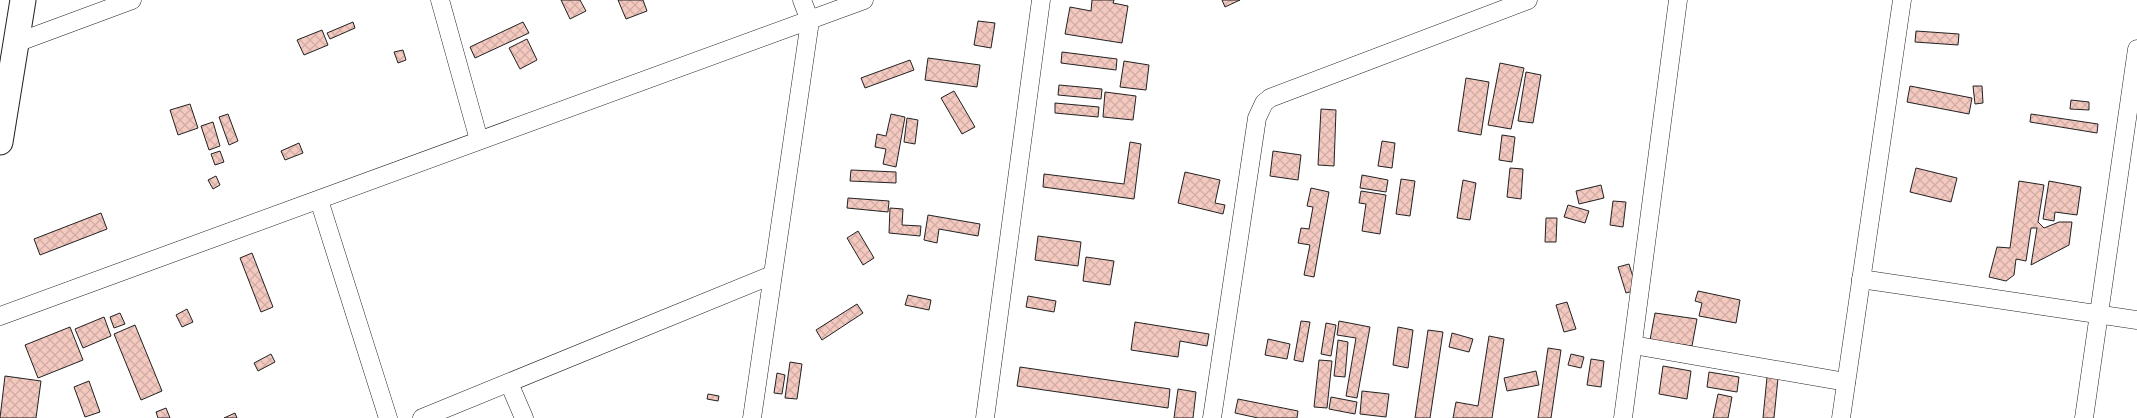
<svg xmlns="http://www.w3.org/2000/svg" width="2137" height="418" viewBox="0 0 2137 418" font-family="'Times New Roman',serif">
<defs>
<pattern id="building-cross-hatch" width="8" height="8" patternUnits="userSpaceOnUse" patternTransform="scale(1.25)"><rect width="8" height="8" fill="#f3c9c0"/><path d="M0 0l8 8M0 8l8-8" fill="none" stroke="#d0aca5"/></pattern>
</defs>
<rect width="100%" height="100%" fill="#fff"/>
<g fill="url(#building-cross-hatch)" stroke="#222">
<polygon points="561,0 580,0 586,11 570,19"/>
<polygon points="618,0 643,0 647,11 626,19"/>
<polygon points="1092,0 1114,0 1113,3 1128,6 1122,43 1065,34 1070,7 1091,11"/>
<polygon points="1222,0 1240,0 1225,7"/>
<polygon points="978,21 995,23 991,48 974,45"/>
<polygon points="353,22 355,28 330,39 327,33"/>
<polygon points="523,22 529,33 475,58 470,47"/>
<polygon points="322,30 328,45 304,55 297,40"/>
<polygon points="1916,31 1959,34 1958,45 1915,42"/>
<polygon points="527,39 537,60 520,69 509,48"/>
<polygon points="403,50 406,60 398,63 394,52"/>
<polygon points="1062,52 1117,59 1116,70 1061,63"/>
<polygon points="928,58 980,65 977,87 925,80"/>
<polygon points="910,60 914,70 865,88 861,78"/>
<polygon points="1124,61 1149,65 1146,90 1120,87"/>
<polygon points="1500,63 1524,68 1511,129 1488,125"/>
<polygon points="1526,72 1541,75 1533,123 1518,121"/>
<polygon points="1466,78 1489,82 1481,135 1458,131"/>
<polygon points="1059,85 1102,89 1101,99 1058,95"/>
<polygon points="1910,86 1972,98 1969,114 1907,102"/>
<polygon points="1973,86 1982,86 1983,103 1975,104"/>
<polygon points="954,91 975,127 962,134 941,98"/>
<polygon points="1105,92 1136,96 1133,120 1103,117"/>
<polygon points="2071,100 2089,102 2089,110 2070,109"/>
<polygon points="1055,103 1099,107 1098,117 1055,113"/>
<polygon points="190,104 198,128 178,135 170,110"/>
<polygon points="1321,109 1336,110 1334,166 1318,165"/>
<polygon points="228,114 238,141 229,145 219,117"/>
<polygon points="891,114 905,117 896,167 883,164 886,149 875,147 877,134 886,136"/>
<polygon points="2031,114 2098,124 2097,133 2030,122"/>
<polygon points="907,118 918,120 915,144 904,142"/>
<polygon points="213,122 220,146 209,150 201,126"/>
<polygon points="1502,135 1515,137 1512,162 1499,160"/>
<polygon points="1382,141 1395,143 1392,168 1378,166"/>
<polygon points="1130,142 1141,144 1134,199 1043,187 1044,174 1124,184"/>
<polygon points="299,143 303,153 285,160 281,151"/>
<polygon points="220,151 224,162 215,165 211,154"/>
<polygon points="1273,151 1301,155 1298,180 1270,176"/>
<polygon points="1510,168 1523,169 1521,199 1507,197"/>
<polygon points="1916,168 1957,178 1951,202 1910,192"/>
<polygon points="851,170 896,172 896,183 850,181"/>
<polygon points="1185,172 1220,180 1215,203 1225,205 1223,214 1178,203"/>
<polygon points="1362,175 1388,180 1386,192 1360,188"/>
<polygon points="216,176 220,185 213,189 208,180"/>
<polygon points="1401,179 1415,181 1410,216 1396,214"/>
<polygon points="1463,180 1476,183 1470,220 1457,218"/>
<polygon points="2019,181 2044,185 2038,222 2044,228 2059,222 2072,222 2069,245 2031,265 2037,228 2031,228 2026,261 2016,259 2014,275 2006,281 1989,277 1997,247 2010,248"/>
<polygon points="2049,181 2081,187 2077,215 2055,212 2054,221 2043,219"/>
<polygon points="1601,185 1604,198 1579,204 1576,191"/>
<polygon points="1311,188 1329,192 1314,277 1304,275 1310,245 1298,243 1301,228 1309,229 1313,207 1307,206"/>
<polygon points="1361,191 1386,195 1380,234 1362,231 1366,204 1359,203"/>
<polygon points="848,198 889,201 888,212 847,208"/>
<polygon points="1613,201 1626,202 1623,227 1610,225"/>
<polygon points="1568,205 1589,211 1585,223 1564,217"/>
<polygon points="890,208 903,209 902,225 921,226 920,236 889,233"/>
<polygon points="101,213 107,229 40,255 34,239"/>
<polygon points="928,215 980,224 978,236 939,229 937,243 924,240"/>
<polygon points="1546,218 1557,218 1556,242 1545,242"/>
<polygon points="858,231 874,258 863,265 847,238"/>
<polygon points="1038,236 1081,242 1078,266 1035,260"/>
<polygon points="252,253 273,307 261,312 240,258"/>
<polygon points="1086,257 1114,261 1110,285 1083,281"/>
<polygon points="1629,264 1637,290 1626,293 1618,267"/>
<polygon points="1698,291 1740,300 1736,323 1699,316 1702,303 1695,301"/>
<polygon points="908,295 931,300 929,310 905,305"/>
<polygon points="1028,296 1056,301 1054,312 1026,307"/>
<polygon points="1567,302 1576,329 1564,332 1556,305"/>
<polygon points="857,304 863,313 822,340 816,330"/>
<polygon points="187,309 193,322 182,327 176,315"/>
<polygon points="120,313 125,324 114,328 110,317"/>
<polygon points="1655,313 1697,319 1692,346 1650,340"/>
<polygon points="104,317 111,336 83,348 75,329"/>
<polygon points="1301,321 1310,322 1303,362 1294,360"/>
<polygon points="1339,321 1370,327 1357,398 1346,396 1356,338 1337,335"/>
<polygon points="1135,322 1209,334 1207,346 1180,341 1178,357 1131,350"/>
<polygon points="1326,323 1336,325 1331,356 1321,354"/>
<polygon points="135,325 162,391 141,400 114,334"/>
<polygon points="70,327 83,360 38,378 25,345"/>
<polygon points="1398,327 1413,330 1408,368 1393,365"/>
<polygon points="1428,330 1443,332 1430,418 1415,418"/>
<polygon points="1452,333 1473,339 1469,352 1449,347"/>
<polygon points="1489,336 1504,339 1492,418 1453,418 1456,402 1478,406"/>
<polygon points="1268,339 1290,344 1287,359 1265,355"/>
<polygon points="1338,340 1348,342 1345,377 1334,376"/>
<polygon points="1548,348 1561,350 1551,418 1538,418"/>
<polygon points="271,354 275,362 258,371 254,363"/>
<polygon points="1571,354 1584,357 1581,368 1568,365"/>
<polygon points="1591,359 1604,361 1601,387 1587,385"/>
<polygon points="1319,360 1332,361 1327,408 1314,407"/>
<polygon points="790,362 802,364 797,399 785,398"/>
<polygon points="1663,366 1691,371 1687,399 1659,394"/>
<polygon points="1020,367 1170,389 1168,408 1017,386"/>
<polygon points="1536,371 1539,385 1507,391 1504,378"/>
<polygon points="1709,372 1739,377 1737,392 1707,387"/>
<polygon points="777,373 785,375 782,394 774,393"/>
<polygon points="5,376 41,381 36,418 0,418"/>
<polygon points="1767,377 1778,378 1774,418 1763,418"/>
<polygon points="89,381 100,412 85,417 74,387"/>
<polygon points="1178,389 1196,392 1193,418 1174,418"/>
<polygon points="1362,391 1389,394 1386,417 1360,414"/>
<polygon points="708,394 719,396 718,401 707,399"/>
<polygon points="1718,394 1732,397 1728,418 1713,418"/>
<polygon points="1331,397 1357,402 1355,414 1329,409"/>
<polygon points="1238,399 1298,411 1297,418 1258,418 1235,413"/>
<polygon points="166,408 170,418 158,418 156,412"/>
<polygon points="235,413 237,418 224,418"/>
</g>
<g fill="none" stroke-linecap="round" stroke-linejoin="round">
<g stroke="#222" stroke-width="19">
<g id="street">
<polyline points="440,0 479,140"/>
<polyline points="16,43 132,0"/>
<polyline points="319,200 388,418"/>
<polyline points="1861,279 2137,320"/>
<polyline points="0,316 864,0"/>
<polyline points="1633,345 1846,382"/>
<polyline points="509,383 524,418"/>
<polyline points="422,418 772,275"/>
<polyline points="752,418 810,21 802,0"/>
<polyline points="985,418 1041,0"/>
<polyline points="1212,418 1257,118 1264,103 1270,98 1528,0"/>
<polyline points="1623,418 1678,0"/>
<polyline points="1841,418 1902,0"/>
<polyline points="2084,418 2137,49"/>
</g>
</g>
<g stroke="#222" stroke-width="27">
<polyline id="secondary" points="0,142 23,0"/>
</g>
<use href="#street" stroke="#fff" stroke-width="18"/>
<use href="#secondary" stroke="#fff" stroke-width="25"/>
</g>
</svg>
